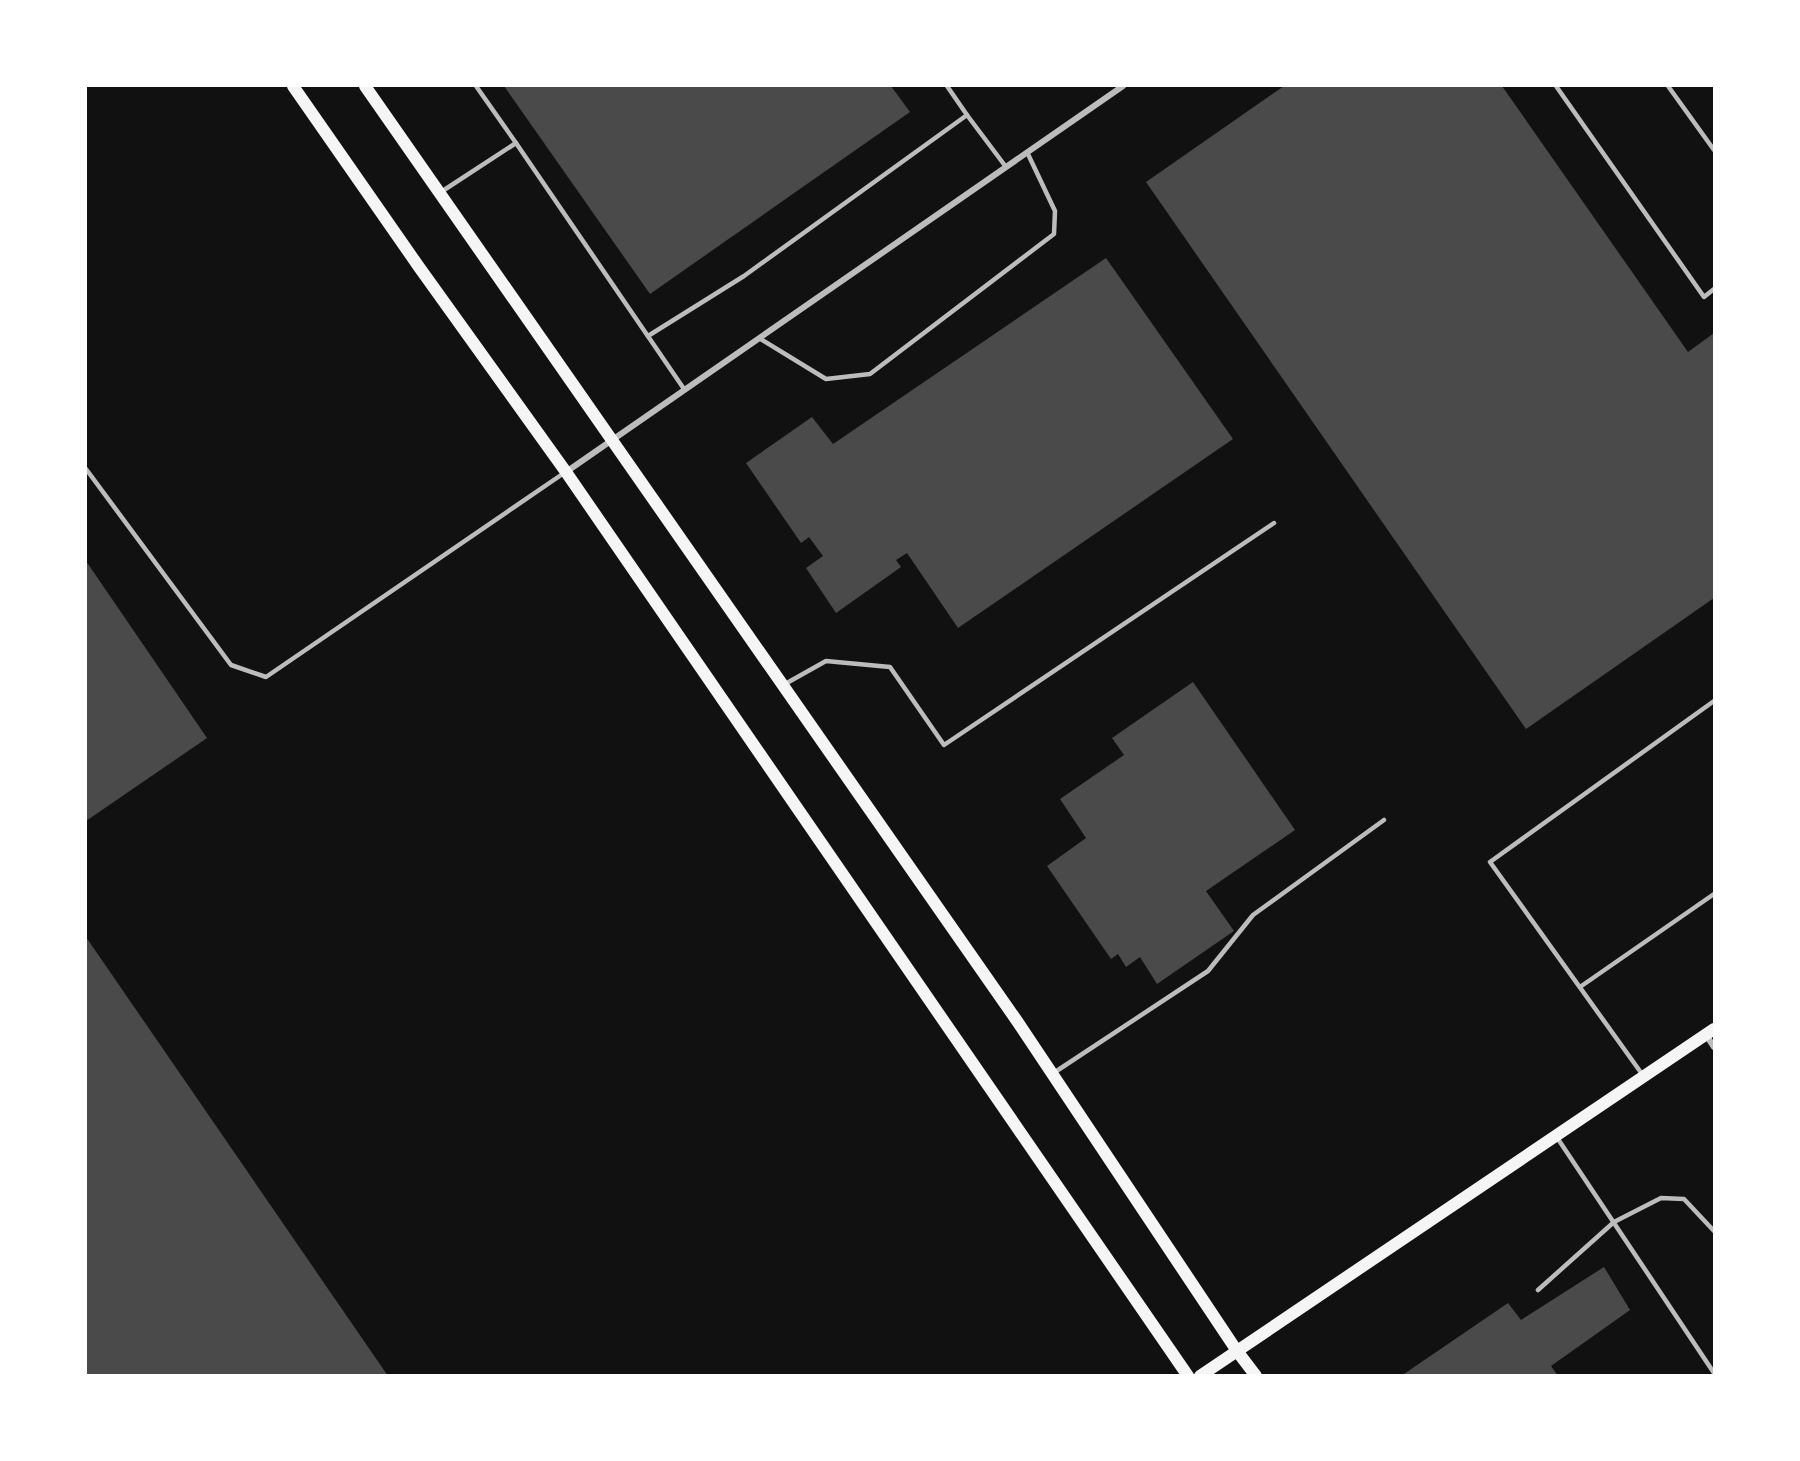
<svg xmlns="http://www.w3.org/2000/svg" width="1800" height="1461" viewBox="0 0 1800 1461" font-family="Jost,sans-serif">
<rect width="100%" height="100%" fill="#111"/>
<g fill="#4a4a4a">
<polygon points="504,86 891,86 910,112 650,294"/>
<polygon points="1284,86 1502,86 1688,352 1714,333 1714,598 1526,729 1146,182"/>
<polygon points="1106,258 1233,439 958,628 907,553 896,560 901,567 836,613 806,568 823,556 809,537 801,543 746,463 812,417 833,444"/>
<polygon points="86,561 207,738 86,821"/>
<polygon points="1193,682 1295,830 1206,891 1234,931 1157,984 1140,957 1126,967 1118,954 1111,959 1047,866 1086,838 1060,799 1124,755 1112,738"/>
<polygon points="86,937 388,1376 86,1376"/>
<polygon points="1604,1267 1630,1310 1551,1366 1558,1376 1401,1376 1508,1303 1521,1320"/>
</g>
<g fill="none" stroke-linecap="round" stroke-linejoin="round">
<g stroke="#bcbcbc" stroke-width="4.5">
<polyline points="1556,86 1704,297 1714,289"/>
<polyline points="1668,86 1714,150"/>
<polyline points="967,115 1006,167"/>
<polyline points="516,143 684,389"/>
<polyline points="441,192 516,143 476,86"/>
<polyline points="648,336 744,276 967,115 947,86"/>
<polyline points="759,338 826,379 870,374 1054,234 1055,211 1027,152"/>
<polyline points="86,469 231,665 266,677 564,473"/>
<polyline points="785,684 826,661 890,667 944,745 1274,523"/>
<polyline points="1580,987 1714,894"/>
<polyline points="1052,1074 1208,971 1253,915 1384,820"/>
<polyline points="1642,1074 1490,862 1714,701"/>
<polyline points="1556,1136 1714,1373"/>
<polyline points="1538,1290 1614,1222 1661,1198 1684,1199 1714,1231"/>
</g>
<g stroke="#bcbcbc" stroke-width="6">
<polyline points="566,472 1123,86"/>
<polyline points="1706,1035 1714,1047"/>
</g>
<g stroke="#f5f5f5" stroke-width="12">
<polyline points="293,86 419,267 566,472 1188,1376"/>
<polyline points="365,86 1017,1021 1237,1351 1256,1376"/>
<polyline points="1200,1376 1714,1029"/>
</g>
</g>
<rect width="1800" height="1461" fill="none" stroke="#ffffff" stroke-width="174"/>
</svg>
